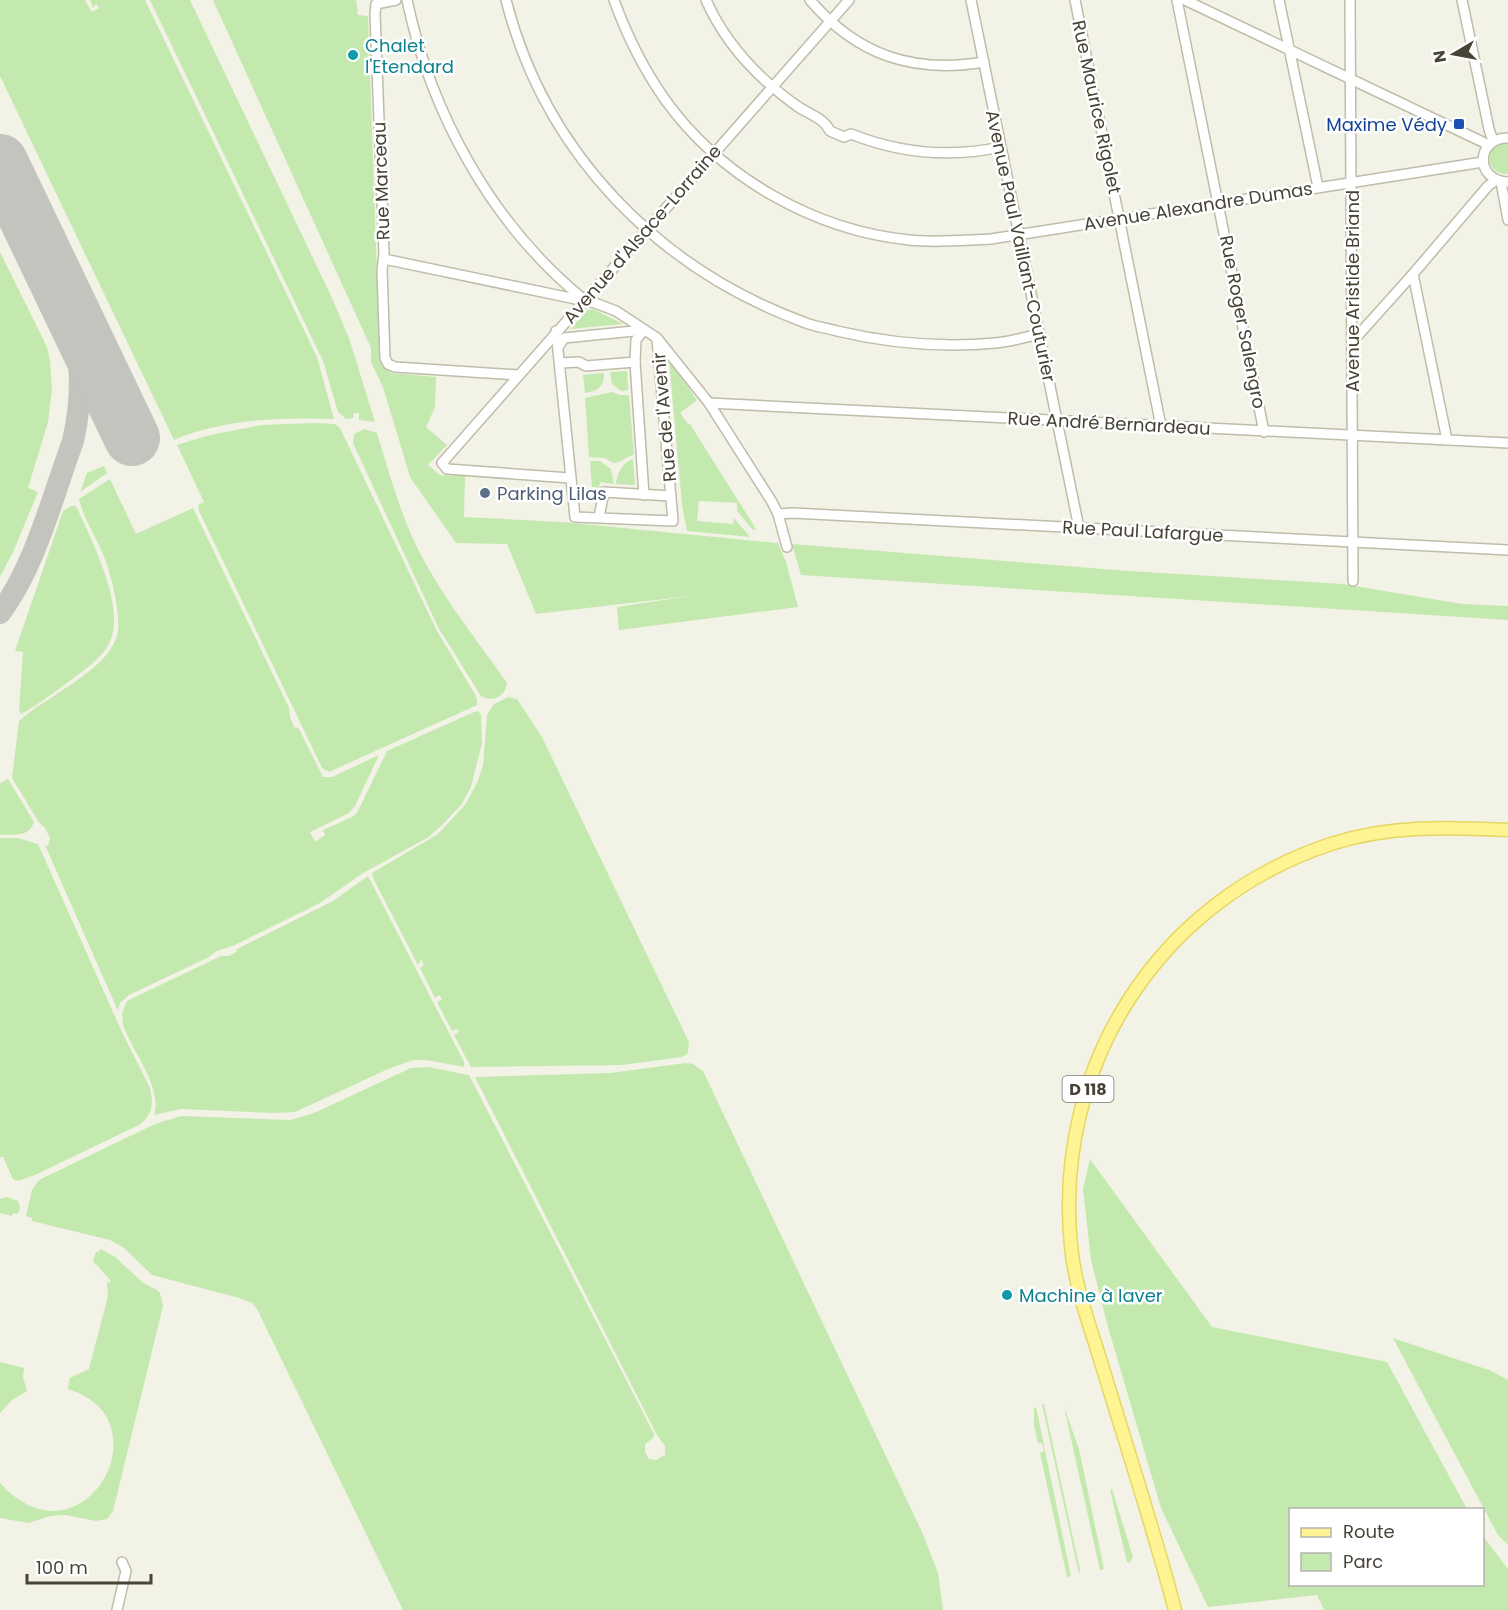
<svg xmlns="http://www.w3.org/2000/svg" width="1508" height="1610" viewBox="0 0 1508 1610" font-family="Poppins,sans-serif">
<rect width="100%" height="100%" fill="#f3f2e6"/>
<g fill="#c4e9ae">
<path d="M0,0H85L92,12L99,8L96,4L93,8L90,0H145L317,357L334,419C283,417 222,419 174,440L0,76Z"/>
<polygon points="150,0 190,0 332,298 349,338 375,422 359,420 359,413 354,413 353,418 346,419 338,412 323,361"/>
<polygon points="213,0 356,0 358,15 368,16 380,361 391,373 436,377 435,407 426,427 447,445 428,465 440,475 465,476 464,517 562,522 778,543 786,562 798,607 619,630 617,607 690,596 536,614 507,544 456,543 410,477 383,387 371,362 371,348"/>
<path d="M1504,142L1508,143V174C1486,175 1482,147 1504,142Z"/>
<polygon points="0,252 47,347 50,360 52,389 48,422 28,488 38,492 14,550 0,577"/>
<polygon points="593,309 623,324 570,329 587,310"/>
<polygon points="669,360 697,400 680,413 688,424 690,424 756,529 753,530 737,511 737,503 699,501 697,521 733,524 734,518 750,537 687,531 682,505"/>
<polygon points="627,371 628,390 621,391 612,384 610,372"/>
<path d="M604,373C604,387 598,391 585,393L583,375Z"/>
<polygon points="612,392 620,395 629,395 634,454 619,462 613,463 605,458 589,457 585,398"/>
<polygon points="314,423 335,424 340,428 437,631 473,691 477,699 477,705 329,772 322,768 199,511 198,505 204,502 177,445 206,436 261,425"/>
<path d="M364,429L377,433C388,469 398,506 414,541C438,592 475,637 507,683C506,696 492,703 481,696L438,627L353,443L354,434Z"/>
<path d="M633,459L635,485L616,484C617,473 622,463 633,459Z"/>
<polygon points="600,461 611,469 614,484 600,482 599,488 592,487 590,461"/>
<polygon points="104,466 107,473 80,492 87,473"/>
<path d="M110,479L136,534L193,508L289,708L290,717L294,727L299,729L323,777H332L379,755L355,806L349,813L310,832L315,842L325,835L323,830L352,817L357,813L387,751L474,712L478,711L481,714L482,743L471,787L461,805L440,827L427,838L363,873L320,903L235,945L217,951L209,957L129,995L120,1003L118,1011L45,845L48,846L50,838L45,828L38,821L12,778L19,721C45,697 104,672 116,639C123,622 112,579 106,562C99,541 84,521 79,499Z"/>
<path d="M72,506H76L78,510C92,541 126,608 110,641C103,658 85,669 71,680C56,691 38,705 21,714L19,710L23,652L15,651L63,511Z"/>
<polygon points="792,544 1129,571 1343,584 1462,604 1508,606 1508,620 801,575"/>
<polygon points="508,697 517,699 542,737 555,764 689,1042 688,1053 682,1057 622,1065 471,1067 454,1035 459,1032 457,1029 452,1031 437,1002 442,999 439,995 435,998 420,968 424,965 421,959 418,965 374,880 372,873 438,834 465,805 478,781 483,765 487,715 493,705"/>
<path d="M8,779L34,822C28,838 15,834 0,835V783Z"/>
<polygon points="0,838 18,838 38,844 121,1030 150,1088 152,1099 151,1110 146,1119 139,1125 35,1175 18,1181 13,1179 3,1157 0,1157"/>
<path d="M368,876L464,1062V1067L426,1060H413L388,1069L295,1112L274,1113L181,1109L154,1115C163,1088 132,1051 123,1025L122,1013L127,1001L221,956H229L236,952L237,949L333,901Z"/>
<polygon points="686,1063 693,1064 703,1071 922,1532 938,1573 943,1610 403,1610 257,1309 252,1303 239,1298 152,1275 124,1248 110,1240 32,1221 32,1218 26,1216 32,1190 39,1180 155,1124 181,1116 291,1120 314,1113 411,1068 428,1067 469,1075 654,1434 653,1438 645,1444 645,1452 649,1459 656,1460 665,1455 665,1446 657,1435 475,1077 610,1073"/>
<polygon points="1090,1159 1212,1327 1387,1362 1467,1509 1290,1510 1290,1584 1482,1584 1483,1536 1508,1569 1508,1610 1324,1610 1317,1595 1208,1607 1161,1508 1108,1327 1091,1260 1083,1189"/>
<polygon points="7,1197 18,1201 20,1207 18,1214 13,1213 12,1216 0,1213 0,1199"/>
<path d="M100,1249L114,1256L142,1282L157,1290L160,1293L163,1306L113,1511L107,1519L96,1521L65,1515L51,1516L28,1523L0,1518V1483C82,1573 169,1419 68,1389L70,1378L89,1369L108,1296L107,1283L111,1281L93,1261L96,1252H99Z"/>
<polygon points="1393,1338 1489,1370 1508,1380 1508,1545 1498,1535"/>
<polygon points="0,1362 24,1368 23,1377 27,1391 12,1400 0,1413"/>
<polygon points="1042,1404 1044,1404 1080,1570 1079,1574"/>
<polygon points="1036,1407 1071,1576 1067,1577 1040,1453 1044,1451 1042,1443 1038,1443 1034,1426 1034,1408"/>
<polygon points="1064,1407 1079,1449 1104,1569 1100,1570"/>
<polygon points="1112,1489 1133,1557 1130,1563 1127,1562 1110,1490"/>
</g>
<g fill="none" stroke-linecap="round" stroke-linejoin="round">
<path stroke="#c4c4be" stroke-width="22" d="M0,613C35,567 53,495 73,441C85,388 81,347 64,296"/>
<polyline stroke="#c4c4be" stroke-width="56" points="0,162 132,438"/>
<g stroke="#bfbca9" stroke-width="12">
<g id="minor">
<polyline points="396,0 376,4 375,14 384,254 382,270 385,358 388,364 395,367 518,375"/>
<path d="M407,0C431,114 492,224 582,298"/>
<path d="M506,0C545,153 658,269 806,323C816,327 827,328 837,331C888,343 942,348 995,343C1010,342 1025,337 1040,334"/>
<path d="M614,0C627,36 644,70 666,101C722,178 814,230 909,240C935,243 964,240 991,239L1483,162"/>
<path d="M706,0C725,43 759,79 797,106C808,114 824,118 830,131L844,137L851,134C899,153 950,158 1001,147"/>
<path d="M810,0C857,55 913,74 984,62"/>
<polyline points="971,0 1079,528"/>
<polyline points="1075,0 1161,426"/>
<polyline points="1177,0 1264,432"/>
<polyline points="1185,0 1489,145"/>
<polyline points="1279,0 1318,187"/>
<polyline points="1350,0 1353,581"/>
<polyline points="1462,0 1489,129 1493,141"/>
<path d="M1508,138C1475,138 1475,181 1508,182"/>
<polyline points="1501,182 1508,220"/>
<polyline points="384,259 595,303 616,311 657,338 709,403 772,502 778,514 787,547"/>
<polyline points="1413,274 1447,440"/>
<polyline points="644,330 636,340 635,362 644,495"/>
<polyline points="556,331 575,517 673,521 657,339"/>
<polyline points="1352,342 1413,274 1488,186 1496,180"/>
<polyline points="559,346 564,338 644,330"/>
<polyline points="560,363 579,362 586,366 635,362"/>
<polyline points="709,403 1508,443"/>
<polyline points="570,478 447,469 442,463 849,0"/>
<polyline points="778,514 793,513 1508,550"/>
<polyline points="599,517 604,492 671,496"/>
<polyline points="117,1610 126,1571 122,1562"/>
</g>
</g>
<g stroke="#e6d662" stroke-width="15">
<path id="major" d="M1175,1610C1154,1530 1128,1451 1104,1372C1092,1331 1075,1289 1071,1246C1053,1066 1158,901 1331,844C1389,825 1448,827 1508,830"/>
</g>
<use href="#minor" stroke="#fff" stroke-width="9"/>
<use href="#major" stroke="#fff494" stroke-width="12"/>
</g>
<g fill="#0f9aa8" stroke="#fff" stroke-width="2">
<circle cx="353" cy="55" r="6"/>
<circle cx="1007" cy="1295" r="6"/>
</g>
<rect fill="#1a4fb4" stroke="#fff" stroke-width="2" x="1453" y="118" width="12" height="12" rx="3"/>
<circle fill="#5c6f8a" stroke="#fff" stroke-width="2" cx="485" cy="493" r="6"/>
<g text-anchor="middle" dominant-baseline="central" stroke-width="5" stroke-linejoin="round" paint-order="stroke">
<rect fill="#fff" stroke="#7e7b72" stroke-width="1.5" x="1062.5" y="1076" width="51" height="26" rx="4.5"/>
<g font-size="16" font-weight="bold" fill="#474335">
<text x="1088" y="1089">D 118</text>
</g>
<g font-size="18" fill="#0d838f" stroke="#fff" text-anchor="start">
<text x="365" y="45">Chalet<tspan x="365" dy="21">l'Etendard</tspan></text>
<text x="1019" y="1295">Machine à laver</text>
</g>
<g font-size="18" fill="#474335" stroke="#fff">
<text transform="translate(1097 107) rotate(78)">Rue Maurice Rigolet</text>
<text transform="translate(381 181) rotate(-92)">Rue Marceau</text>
<text transform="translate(1198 206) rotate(-9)">Avenue Alexandre Dumas</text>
<text transform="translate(642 234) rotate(-49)">Avenue d'Alsace-Lorraine</text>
<text transform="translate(1021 246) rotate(78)">Avenue Paul Vaillant-Couturier</text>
<text transform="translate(1352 291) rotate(-90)">Avenue Aristide Briand</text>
<text transform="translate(1243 322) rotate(79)">Rue Roger Salengro</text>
<text transform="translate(664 417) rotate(-95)">Rue de l'Avenir</text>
<text transform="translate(1109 423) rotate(3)">Rue André Bernardeau</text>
<text transform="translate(1143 531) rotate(3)">Rue Paul Lafargue</text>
</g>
<g font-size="18" fill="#164399" stroke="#fff" text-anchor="end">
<text x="1447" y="124">Maxime Védy</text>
</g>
<g font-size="18" fill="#4e5e75" stroke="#fff" text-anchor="start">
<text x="497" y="493">Parking Lilas</text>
</g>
</g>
<rect x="1289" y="1508" width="195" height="78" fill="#ffffff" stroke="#b5b4ae" stroke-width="1.5"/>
<rect x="1301" y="1528" width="30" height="9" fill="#fff494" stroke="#b5b4ae" stroke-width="1.5"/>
<text x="1343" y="1538" font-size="18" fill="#474335">Route</text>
<rect x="1301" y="1553" width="30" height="18" fill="#c4e9ae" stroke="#b5b4ae" stroke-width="1.5"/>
<text x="1343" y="1568" font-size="18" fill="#474335">Parc</text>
<g transform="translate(1454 54) rotate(260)" stroke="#ffffff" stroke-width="4.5" paint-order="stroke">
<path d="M0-4.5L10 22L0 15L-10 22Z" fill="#474335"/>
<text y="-9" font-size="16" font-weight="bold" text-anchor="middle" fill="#474335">N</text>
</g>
<path d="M27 1574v9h124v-9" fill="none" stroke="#474335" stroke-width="3"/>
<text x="36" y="1574" font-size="18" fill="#474335" stroke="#ffffff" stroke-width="4.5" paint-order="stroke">100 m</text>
</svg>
